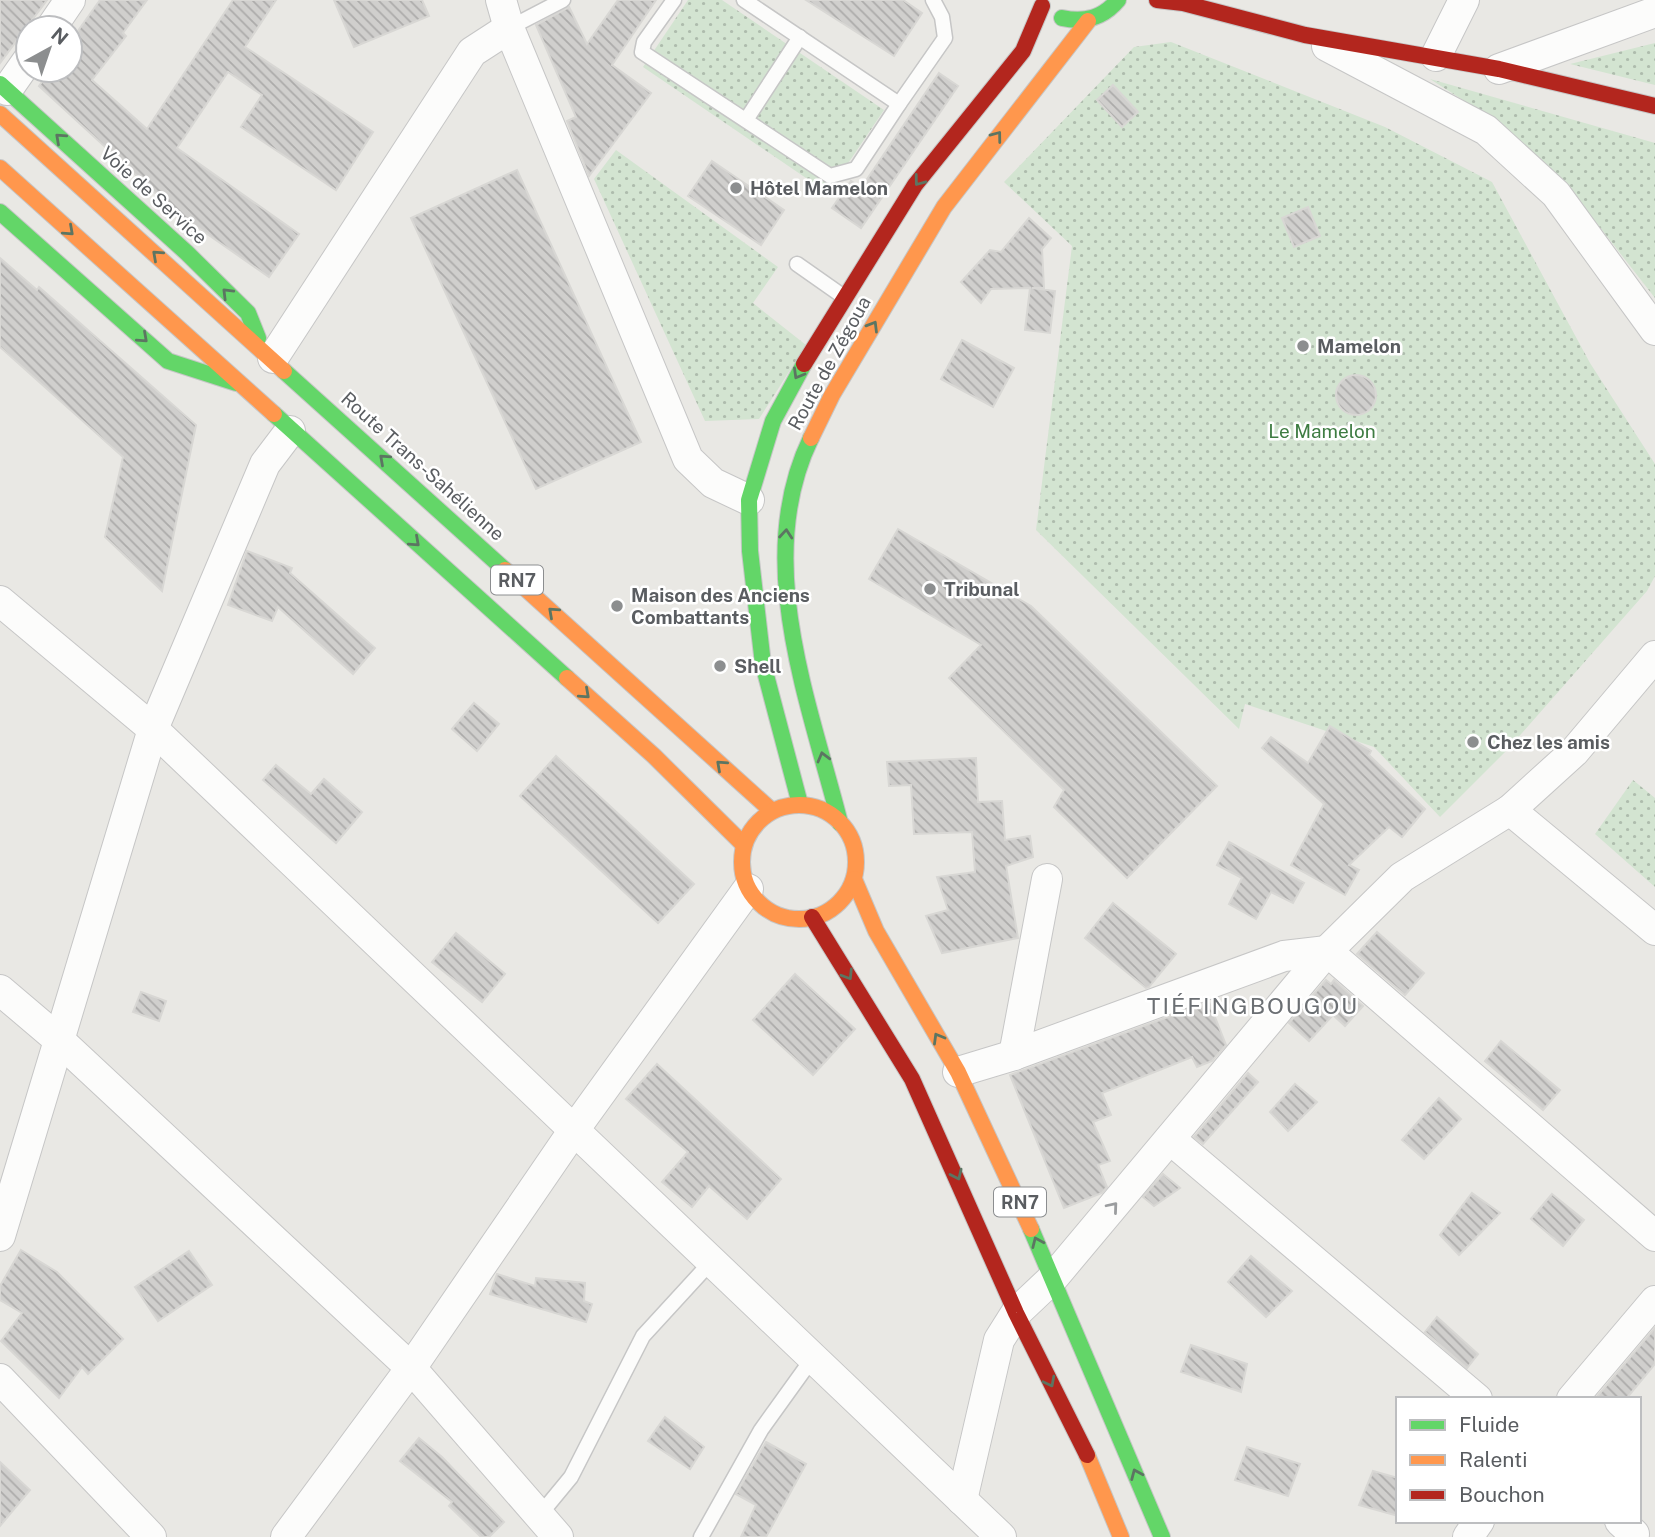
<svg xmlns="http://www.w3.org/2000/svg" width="1655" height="1537" viewBox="0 0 1655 1537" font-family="'Public Sans',sans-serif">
<defs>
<pattern id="park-dots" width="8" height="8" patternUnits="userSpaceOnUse" patternTransform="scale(1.75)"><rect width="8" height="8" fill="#d3e4d1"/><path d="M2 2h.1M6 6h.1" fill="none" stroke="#aebcad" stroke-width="1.8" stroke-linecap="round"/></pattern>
<pattern id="building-back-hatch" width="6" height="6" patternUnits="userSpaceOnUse" patternTransform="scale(1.75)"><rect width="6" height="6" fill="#d0cfcd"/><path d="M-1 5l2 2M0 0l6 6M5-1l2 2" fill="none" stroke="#acabaa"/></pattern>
</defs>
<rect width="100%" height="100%" fill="#e9e8e4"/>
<g fill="url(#park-dots)">
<polygon points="688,0 722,0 884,110 828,193 643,67"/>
<polygon points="1171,42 1385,127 1492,182 1590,363 1655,464 1655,576 1647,591 1507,750 1440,817 1374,747 1245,704 1239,729 1036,530 1072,246 1004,182 1134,47"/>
<polygon points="1655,43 1655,85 1570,64"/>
<polygon points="1430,79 1655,143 1655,298 1570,189 1477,109"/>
<polygon points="616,150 778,267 753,303 806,345 759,419 705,421 594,179"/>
<polygon points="1633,780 1655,798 1655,887 1595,834"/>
</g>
<g fill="url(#building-back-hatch)" stroke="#d8d7d4" stroke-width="2">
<polygon points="0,0 47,0 0,63"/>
<polygon points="100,0 147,0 123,33 126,36 92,80 147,129 233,0 276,0 245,47 373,132 336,190 241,127 262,95 228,72 177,148 299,234 269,277 177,213 39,86 50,70 70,70 70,42"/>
<polygon points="334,0 422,0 429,16 354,47"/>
<polygon points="618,0 656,0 612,65 651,93 589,176 567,121 576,117 536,25 569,7 587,44"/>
<polygon points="806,0 903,0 922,13 894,56"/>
<polygon points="939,73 958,86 861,228 832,208 851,181 861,188"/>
<polygon points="1113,85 1138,112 1122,127 1097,100"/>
<polygon points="712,161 784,210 761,245 688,196"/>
<polygon points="517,170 641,442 536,489 411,218"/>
<polygon points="1308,207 1320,236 1294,247 1282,218"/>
<polygon points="1029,218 1051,238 1042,249 1044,288 1032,288 1055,291 1050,333 1025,330 1030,288 991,289 981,303 961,282 990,250 1001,252"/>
<polygon points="0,258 37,290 39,287 196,425 162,591 105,537 123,457 0,347"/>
<polygon points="962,340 1014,368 993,407 941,379"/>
<circle cx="1356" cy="395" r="20"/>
<polygon points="898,529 1031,606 1217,786 1127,878 1054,807 1064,790 949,678 981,645 869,579"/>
<polygon points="247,551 292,568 290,573 375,648 353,674 278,607 272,621 228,605"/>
<polygon points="474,703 499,724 477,751 452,729"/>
<polygon points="1330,726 1371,751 1369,755 1425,809 1402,837 1389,827 1349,865 1359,870 1345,895 1291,865 1324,804 1262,748 1271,737 1308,763"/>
<polygon points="556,756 694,884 658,923 520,796"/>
<polygon points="976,758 978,802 1002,801 1005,840 1030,836 1033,857 1006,866 1018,938 942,953 926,916 948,910 937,877 975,872 972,832 914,834 911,785 889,786 887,762"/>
<polygon points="276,765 311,794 324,779 362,812 336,843 263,780"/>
<polygon points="1229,842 1304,883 1293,903 1271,892 1256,919 1229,904 1242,878 1217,865"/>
<polygon points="1113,903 1176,954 1149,987 1146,988 1085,938"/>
<polygon points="1377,932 1424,973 1405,995 1357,954"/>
<polygon points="456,933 505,974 482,1002 432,962"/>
<polygon points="795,974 855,1029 813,1075 753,1020"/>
<polygon points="1326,980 1331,984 1334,980 1363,1006 1345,1026 1333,1015 1309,1041 1289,1023"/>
<polygon points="141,992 166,1001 159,1021 133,1012"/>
<polygon points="1209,1002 1226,1045 1212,1061 1197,1067 1192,1057 1102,1093 1111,1115 1093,1122 1110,1161 1098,1165 1107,1187 1102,1193 1064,1208 1010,1075"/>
<polygon points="1501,1041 1560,1090 1543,1110 1485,1061"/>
<polygon points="657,1064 781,1179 747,1219 709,1186 692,1207 662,1182 688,1152 626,1099"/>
<polygon points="1248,1073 1258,1082 1203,1144 1194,1137"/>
<polygon points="1295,1084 1317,1102 1288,1131 1270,1112"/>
<polygon points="1439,1098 1461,1119 1424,1159 1402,1140"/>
<polygon points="1163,1174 1180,1188 1154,1206 1143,1197"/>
<polygon points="1472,1193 1500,1213 1459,1255 1440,1235"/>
<polygon points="1552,1194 1584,1220 1563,1246 1531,1219"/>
<polygon points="21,1250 57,1272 123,1339 88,1374 82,1367 59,1398 1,1341 22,1313 0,1300 0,1286"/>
<polygon points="189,1251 212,1285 158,1321 135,1287"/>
<polygon points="1251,1256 1292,1291 1266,1317 1228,1282"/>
<polygon points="497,1274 535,1286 536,1278 585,1283 584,1301 592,1304 586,1322 490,1294"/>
<polygon points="1437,1317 1478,1354 1467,1368 1425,1332"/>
<polygon points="1655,1328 1655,1364 1626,1399 1595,1399"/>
<polygon points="1191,1345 1247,1364 1241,1392 1181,1372"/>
<polygon points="665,1417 704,1447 690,1469 648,1441"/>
<polygon points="419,1438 442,1457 504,1522 489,1537 481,1537 449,1506 452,1502 400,1461"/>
<polygon points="766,1442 806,1464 766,1537 741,1537 756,1505 736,1494"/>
<polygon points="1247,1447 1300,1464 1288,1496 1235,1480"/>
<polygon points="0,1462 30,1490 0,1526"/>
<polygon points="1373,1471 1398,1478 1398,1516 1359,1505"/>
</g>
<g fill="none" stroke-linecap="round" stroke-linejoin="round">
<g stroke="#c6c6c6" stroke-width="17">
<g id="lane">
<polyline points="674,0 644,42 642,52 830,176 856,169 899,104"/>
<polyline points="744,0 899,104 945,38 942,17 933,0"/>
<polyline points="509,28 563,0"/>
<polyline points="746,120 800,37"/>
<polyline points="797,264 844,297"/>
<polyline points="538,1517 571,1477 643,1336 710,1263"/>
<polyline points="701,1537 761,1430 812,1359"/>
</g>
</g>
<g stroke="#c6c6c6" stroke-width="32">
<g id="street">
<polyline points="501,0 509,28 688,459 713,483 749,500"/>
<polyline points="51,28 70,0"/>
<polyline points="1327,46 1486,130 1556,194 1655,330"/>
<polyline points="1436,56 1464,0"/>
<polyline points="1499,69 1655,12"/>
<polyline points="7,90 28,60"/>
<polyline points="273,358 472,52 509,28"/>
<polyline points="0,601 153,729 1001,1537"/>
<polyline points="1510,810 1655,930"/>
<polyline points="0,990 59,1040 411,1368 558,1537"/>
<polyline points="1014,1055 1047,879"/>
<polyline points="958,1072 1014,1055 1284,956 1327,951 1655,1236"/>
<polyline points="1170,1139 1477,1399"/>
<polyline points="0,1236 153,729 265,464 290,431"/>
<polyline points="0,1379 151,1537"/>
<polyline points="1572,1399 1655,1301"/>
<polyline points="962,1500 999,1340 1016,1313 1053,1278 1327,951 1402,877 1510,810 1574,752 1655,656"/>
<polyline points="1620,1521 1634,1534"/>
<polyline points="286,1537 411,1368 574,1130 748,889"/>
<polyline points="1468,1537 1479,1521"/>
</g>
</g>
<g stroke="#c6c6c6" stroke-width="18">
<g id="fast">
<path d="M1062,18C1085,23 1103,18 1118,0"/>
<polyline points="0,84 187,253 248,313 258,338"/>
<polyline points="0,212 168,361 236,383"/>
<polyline points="284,371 505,570"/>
<polyline points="274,414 567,678"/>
<path d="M811,438C752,559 809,701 840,823"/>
<polyline points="800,804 763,664 750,551 749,500 773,421 804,364"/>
<polyline points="1031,1229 1162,1537"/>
</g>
</g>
<g stroke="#c6c6c6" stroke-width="18">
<g id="slow">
<polyline points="0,114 284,371"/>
<polyline points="0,168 274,414"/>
<polyline points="811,438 832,395 944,207 1088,21"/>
<polyline points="505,570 772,811"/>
<polyline points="567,678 654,756 744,845"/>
<circle cx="799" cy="862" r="57"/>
<polyline points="854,879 876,931 958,1072 1031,1229"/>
<polyline points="1087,1455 1121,1537"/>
</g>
</g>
<g stroke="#c6c6c6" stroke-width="18">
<g id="jam">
<polyline points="1157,0 1183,3 1305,35 1499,69 1655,106"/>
<polyline points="804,364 915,185 1023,51 1042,6"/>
<polyline points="812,917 912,1079 1016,1313 1087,1455"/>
</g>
</g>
<use href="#lane" stroke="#fcfcfb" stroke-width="14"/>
<use href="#street" stroke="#fcfcfb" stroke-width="30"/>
<use href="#fast" stroke="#63d668" stroke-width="16"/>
<use href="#slow" stroke="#ff974d" stroke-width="16"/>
<use href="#jam" stroke="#b3261e" stroke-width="16"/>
</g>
<defs><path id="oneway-chevron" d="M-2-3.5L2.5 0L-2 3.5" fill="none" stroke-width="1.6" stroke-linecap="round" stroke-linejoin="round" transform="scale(1.75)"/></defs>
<g stroke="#5c7562">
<use href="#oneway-chevron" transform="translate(997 136) rotate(-53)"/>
<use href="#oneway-chevron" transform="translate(60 138) rotate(-138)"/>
<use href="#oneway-chevron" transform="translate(919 181) rotate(127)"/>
<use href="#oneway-chevron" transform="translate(69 231) rotate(42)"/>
<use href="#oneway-chevron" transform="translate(157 255) rotate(-138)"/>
<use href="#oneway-chevron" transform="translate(227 293) rotate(-135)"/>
<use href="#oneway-chevron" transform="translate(873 326) rotate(-59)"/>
<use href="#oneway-chevron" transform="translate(143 338) rotate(42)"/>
<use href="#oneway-chevron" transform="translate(798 374) rotate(120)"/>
<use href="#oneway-chevron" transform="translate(384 459) rotate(-138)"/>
<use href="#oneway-chevron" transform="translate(786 534) rotate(-85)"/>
<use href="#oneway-chevron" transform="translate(415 542) rotate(42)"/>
<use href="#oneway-chevron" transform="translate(553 612) rotate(-138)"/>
<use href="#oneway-chevron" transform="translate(585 694) rotate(42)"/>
<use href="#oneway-chevron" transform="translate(823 757) rotate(-105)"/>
<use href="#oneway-chevron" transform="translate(721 765) rotate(-138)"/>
<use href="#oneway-chevron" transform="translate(848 975) rotate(58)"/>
<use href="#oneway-chevron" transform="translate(938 1038) rotate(-120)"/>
<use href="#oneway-chevron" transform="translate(957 1175) rotate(65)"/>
<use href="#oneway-chevron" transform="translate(1037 1242) rotate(-114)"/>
<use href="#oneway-chevron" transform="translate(1050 1382) rotate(63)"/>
<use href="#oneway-chevron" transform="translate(1136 1474) rotate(-113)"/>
</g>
<use stroke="#9b9d9f" href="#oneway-chevron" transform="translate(1113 1207) rotate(-50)"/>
<g fill="#8c8e8f" stroke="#fff" stroke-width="2.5">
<circle cx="736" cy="188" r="7"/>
<circle cx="1303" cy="346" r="7"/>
<circle cx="930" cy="589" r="7"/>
<circle cx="617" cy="606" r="7"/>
<circle cx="720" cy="666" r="7"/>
<circle cx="1473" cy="742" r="7"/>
</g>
<g text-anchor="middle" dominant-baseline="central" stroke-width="5" stroke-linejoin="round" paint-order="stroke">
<g fill="#fff" stroke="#8c8e90" stroke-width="2">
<rect x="491" y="565.5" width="52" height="29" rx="5"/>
<rect x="994" y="1187.5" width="52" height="29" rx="5"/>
</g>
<g font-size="18" font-weight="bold" fill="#5a5d61">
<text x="517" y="580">RN7</text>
<text x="1020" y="1202">RN7</text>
</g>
<g font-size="19" font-weight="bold" fill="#5a5d61" stroke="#fff" text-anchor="start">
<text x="750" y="188">Hôtel Mamelon</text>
<text x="1317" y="346">Mamelon</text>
<text x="944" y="589">Tribunal</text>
<text x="631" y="595">Maison des Anciens<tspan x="631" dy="22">Combattants</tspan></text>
<text x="734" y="666">Shell</text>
<text x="1487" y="742">Chez les amis</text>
</g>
<g font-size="19" fill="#5a5d61" stroke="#fff">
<text transform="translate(154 195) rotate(42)">Voie de Service</text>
<text transform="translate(829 363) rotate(-61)">Route de Zégoua</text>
<text transform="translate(423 466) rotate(42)">Route Trans-Sahélienne</text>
</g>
<g font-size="19" fill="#3e7c42" stroke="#fff">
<text x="1322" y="431">Le Mamelon</text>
</g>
<g font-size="23" letter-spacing="2" fill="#6b6f73" stroke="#fff">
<text x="1253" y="1005">TIÉFINGBOUGOU</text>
</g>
</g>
<rect x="1396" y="1397" width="245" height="126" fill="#ffffff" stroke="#bdbec0" stroke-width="2"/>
<rect x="1410" y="1420" width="35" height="10" fill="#63d668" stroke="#bdbec0" stroke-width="2"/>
<text x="1459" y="1432" font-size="21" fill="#5a5d61">Fluide</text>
<rect x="1410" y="1455" width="35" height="10" fill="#ff974d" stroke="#bdbec0" stroke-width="2"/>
<text x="1459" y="1467" font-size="21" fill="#5a5d61">Ralenti</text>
<rect x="1410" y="1490" width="35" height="10" fill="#b3261e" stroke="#bdbec0" stroke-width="2"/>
<text x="1459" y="1502" font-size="21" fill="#5a5d61">Bouchon</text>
<g transform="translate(49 49) rotate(40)"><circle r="33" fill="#ffffff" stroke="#bdbec0" stroke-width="2"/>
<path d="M0-5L12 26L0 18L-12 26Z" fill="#8c8e8f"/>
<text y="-10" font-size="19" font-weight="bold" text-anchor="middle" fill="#5a5d61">N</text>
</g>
</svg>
